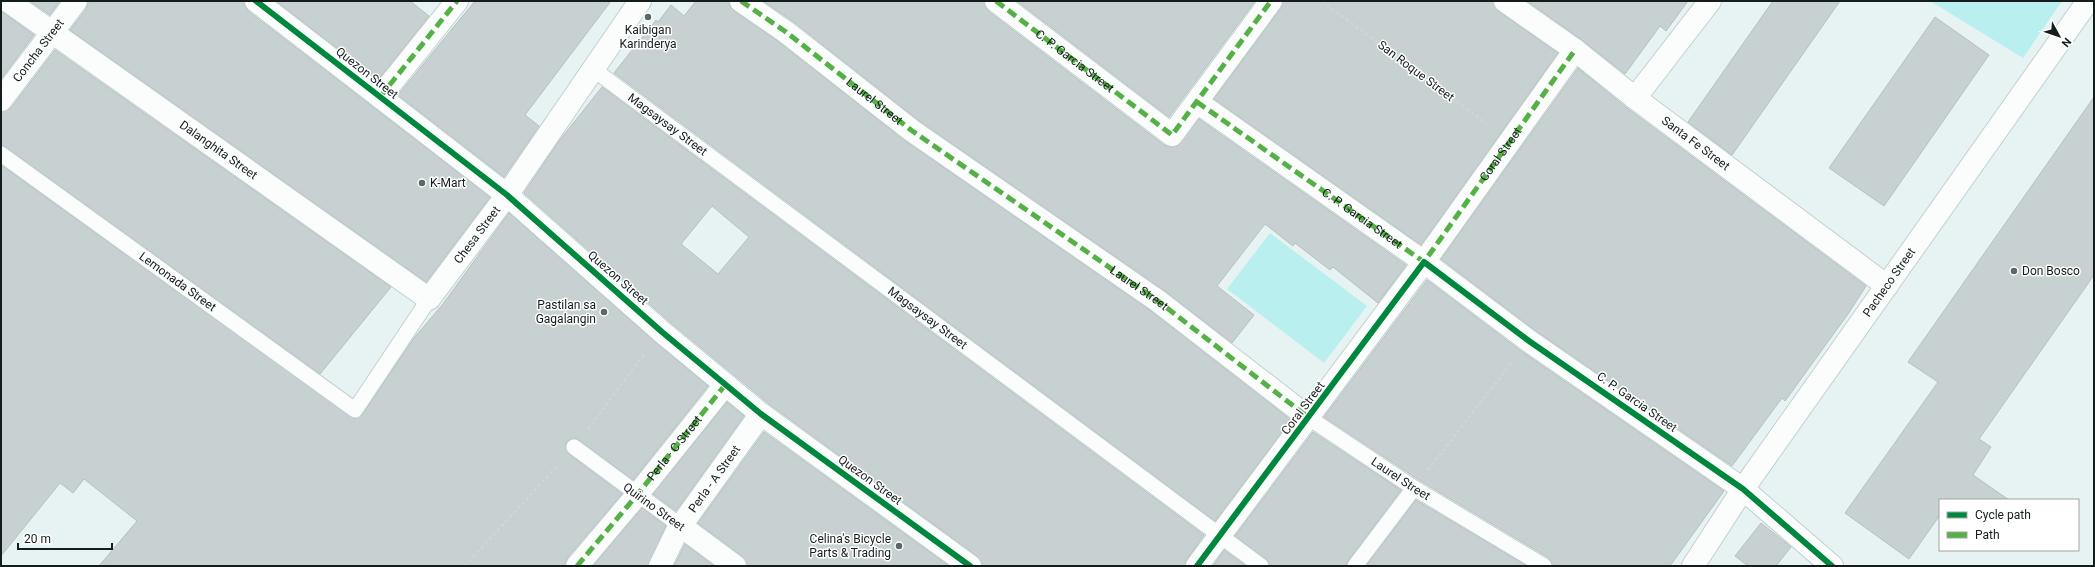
<svg xmlns="http://www.w3.org/2000/svg" width="2095" height="567" viewBox="0 0 2095 567" font-family="Roboto,sans-serif">
<rect width="100%" height="100%" fill="#e7f3f3"/>
<g fill="#baefef">
<polygon points="1930,1 2062,1 2023,58"/>
<polygon points="1270,233 1367,306 1324,363 1227,289"/>
</g>
<g fill="#c8d1d1" stroke="#b6c0c0" fill-rule="evenodd">
<polygon points="30,1 60,1 50,15"/>
<polygon points="88,1 244,1 248,11 490,197 426,282 70,30 86,9"/>
<polygon points="276,1 410,1 429,16 378,80"/>
<polygon points="475,1 611,1 525,115 539,126 504,177 398,95"/>
<polygon points="696,1 729,1 730,7 734,11 779,42 904,140 1151,311 1291,420 1215,521 614,73 656,20 658,22 671,5 684,16"/>
<polygon points="763,1 984,1 988,11 1164,145 1171,147 1177,146 1199,119 1406,265 1378,303 1333,267 1330,270 1295,243 1293,246 1265,224 1217,286 1254,315 1232,343 1165,291 918,120 794,22"/>
<polygon points="1017,1 1255,1 1169,117"/>
<polygon points="1283,1 1493,1 1498,11 1558,53 1421,245 1214,99 1281,8"/>
<polygon points="1527,1 1688,1 1666,31 1660,26 1625,74 1582,40"/>
<polygon points="1773,1 1840,1 1732,155 1688,122"/>
<polygon points="1,11 34,35 1,79"/>
<polygon points="1935,17 1989,55 1884,206 1829,168"/>
<polygon points="55,50 391,287 320,374 6,147 1,145 1,112 11,108"/>
<polygon points="1578,68 1627,108 1866,286 1848,314 1785,401 1782,398 1732,466 1536,331 1441,259"/>
<path d="M602,87L1204,535L1187,559L1185,566H982L977,556L769,404L670,322L524,193L559,141ZM712,206L749,237L718,274L681,244Z"/>
<polygon points="2094,97 2094,275 1979,439 1991,447 1973,475 2009,500 1940,500 1940,515 1909,559 1845,513 1938,382 1908,362"/>
<polygon points="1,165 354,419 362,415 414,338 443,304 509,213 654,341 708,386 633,480 579,440 575,438 567,441 565,446 569,454 622,494 567,558 565,566 99,566 137,521 84,479 73,493 60,483 1,556"/>
<polygon points="1427,280 1521,351 1724,491 1670,566 1553,566 1549,558 1419,480 1324,417"/>
<polygon points="727,402 744,416 676,511 653,494"/>
<polygon points="764,432 949,566 747,566 742,556 698,523"/>
<polygon points="1313,432 1401,490 1348,561 1346,566 1270,566 1266,559 1235,536"/>
<polygon points="1416,500 1527,566 1366,566"/>
<polygon points="642,508 666,526 648,566 593,566"/>
<polygon points="1761,523 1791,547 1776,566 1748,566 1735,556"/>
<polygon points="685,544 714,566 674,566"/>
<polygon points="1224,550 1246,566 1213,566"/>
</g>
<g fill="none" stroke-linecap="round" stroke-linejoin="round">
<g stroke="#c5cfcf" stroke-width="17">
<g id="lane">
<path id="s1" d="M593,69L1261,566"/>
<path id="s2" d="M1,154L355,410L429,299"/>
<path id="s3" d="M1309,418L1414,488L1544,566"/>
<polyline points="574,447 681,526"/>
<polyline points="1355,566 1414,488"/>
</g>
</g>
<g stroke="#c5cfcf" stroke-width="24">
<g id="street">
<path id="s4" d="M8,1L429,299L507,195L640,1"/>
<path id="s5" d="M741,1L786,32L911,130L1158,301L1309,418"/>
<path id="s6" d="M996,1L1172,135L1271,1"/>
<path id="s7" d="M1505,1L1575,50L1635,98L1887,286"/>
<polyline points="380,97 457,1"/>
<polyline points="1635,98 1710,1"/>
<path id="s8" d="M1,100L76,1"/>
<polyline points="1197,102 1424,262 1529,341 1743,489 1832,566"/>
<polyline points="681,526 735,566"/>
<polyline points="577,566 637,495 725,385"/>
<path id="s9" d="M660,566L677,531L761,414"/>
<polyline points="1197,566 1424,262 1575,50"/>
</g>
</g>
<g stroke="#c5cfcf" stroke-width="24">
<g id="secondary">
<polyline points="256,1 507,195 662,332 761,414 970,566"/>
<path id="s10" d="M1693,566L1743,489L2088,1"/>
</g>
</g>
<g stroke="#d2d5d5" stroke-width="2.5" stroke-dasharray="3 3" stroke-linecap="butt">
<polyline points="1322,1 1487,124"/>
<polyline points="588,429 645,353"/>
<polyline points="1428,470 1512,362"/>
<polyline points="465,566 558,465"/>
</g>
<use href="#lane" stroke="#fbfdfd" stroke-width="15"/>
<use href="#street" stroke="#fbfdfd" stroke-width="22"/>
<use href="#secondary" stroke="#fbfdfd" stroke-width="22"/>
<g stroke="#55b145" stroke-width="5" stroke-dasharray="10 5" stroke-linecap="butt">
<polyline points="741,1 786,32 911,130 1158,301 1309,418"/>
<polyline points="996,1 1172,135 1271,1"/>
<polyline points="380,97 457,1"/>
<path id="s11" d="M1197,102L1424,262L1575,50"/>
<path id="s12" d="M577,566L637,495L725,385"/>
</g>
<g stroke="#fff" stroke-width="8">
<g id="cycleway">
<polyline points="256,1 507,195 662,332 761,414 970,566"/>
<polyline points="1197,566 1424,262 1529,341 1743,489 1832,566"/>
</g>
</g>
<use href="#cycleway" stroke="#00873e" stroke-width="6"/>
</g>
<g fill="#5e6767" stroke="#fff" stroke-width="1.5">
<circle cx="648" cy="17" r="4"/>
<circle cx="422" cy="183" r="4"/>
<circle cx="2014" cy="271" r="4"/>
<circle cx="604" cy="312" r="4"/>
<circle cx="899" cy="546" r="4"/>
</g>
<g text-anchor="middle" dominant-baseline="central" stroke-width="3" stroke-linejoin="round" paint-order="stroke">
<g font-size="12" fill="#151c1c" stroke="#fff" text-anchor="start">
<text x="648" y="30" text-anchor="middle">Kaibigan<tspan x="648" dy="14">Karinderya</tspan></text>
<text x="430" y="183">K-Mart</text>
<text x="2022" y="271">Don Bosco</text>
<text x="596" y="305" text-anchor="end">Pastilan sa<tspan x="596" dy="14">Gagalangin</tspan></text>
<text x="891" y="539" text-anchor="end">Celina's Bicycle<tspan x="891" dy="14">Parts &amp; Trading</tspan></text>
</g>
<g font-size="12" fill="#151c1c" stroke="#fff">
<text stroke="none"><textPath href="#s8" startOffset="62">Concha Street</textPath></text>
<text stroke="none"><textPath href="#s6" startOffset="99">C. P. Garcia Street</textPath></text>
<text transform="translate(1416 71) rotate(37)">San Roque Street</text>
<text transform="translate(367 73) rotate(38)">Quezon Street</text>
<text stroke="none"><textPath href="#s5" startOffset="167">Laurel Street</textPath></text>
<text stroke="none"><textPath href="#s1" startOffset="93">Magsaysay Street</textPath></text>
<text stroke="none"><textPath href="#s7" startOffset="238">Santa Fe Street</textPath></text>
<text stroke="none"><textPath href="#s4" startOffset="258">Dalanghita Street</textPath></text>
<text stroke="none"><textPath href="#s11" startOffset="410">Coral Street</textPath></text>
<text stroke="none"><textPath href="#s11" startOffset="202">C. P. Garcia Street</textPath></text>
<text stroke="none"><textPath href="#s4" startOffset="596">Chesa Street</textPath></text>
<text transform="translate(618 278) rotate(41)">Quezon Street</text>
<text stroke="none"><textPath href="#s2" startOffset="218">Lemonada Street</textPath></text>
<text stroke="none"><textPath href="#s10" startOffset="345">Pacheco Street</textPath></text>
<text stroke="none"><textPath href="#s5" startOffset="491">Laurel Street</textPath></text>
<text stroke="none"><textPath href="#s1" startOffset="417">Magsaysay Street</textPath></text>
<text transform="translate(1637 402) rotate(35)">C. P. Garcia Street</text>
<text transform="translate(1303 408) rotate(-53)">Coral Street</text>
<text stroke="none"><textPath href="#s12" startOffset="153">Perla - C Street</textPath></text>
<text stroke="none"><textPath href="#s9" startOffset="103">Perla - A Street</textPath></text>
<text stroke="none"><textPath href="#s3" startOffset="110">Laurel Street</textPath></text>
<text transform="translate(870 480) rotate(36)">Quezon Street</text>
<text transform="translate(654 507) rotate(36)">Quirino Street</text>
</g>
</g>
<rect width="2095" height="567" fill="none" stroke="#151c1c" stroke-width="4"/>
<rect x="1939" y="499" width="140" height="52" fill="#ffffff" stroke="#a1a4a4"/>
<rect x="1947" y="512" width="20" height="6" fill="#00873e" stroke="#a1a4a4"/>
<text x="1975" y="519" font-size="12" fill="#151c1c">Cycle path</text>
<rect x="1947" y="532" width="20" height="6" fill="#55b145" stroke="#a1a4a4"/>
<text x="1975" y="539" font-size="12" fill="#151c1c">Path</text>
<g transform="translate(2059 36) rotate(130)" stroke="#ffffff" stroke-width="3" paint-order="stroke">
<path d="M0-3L7 15L0 10L-7 15Z" fill="#151c1c"/>
<text y="-6" font-size="11" font-weight="bold" text-anchor="middle" fill="#151c1c">N</text>
</g>
<path d="M18 543v6h94v-6" fill="none" stroke="#151c1c" stroke-width="2"/>
<text x="24" y="543" font-size="12" fill="#151c1c" stroke="#ffffff" stroke-width="3" paint-order="stroke">20 m</text>
</svg>
